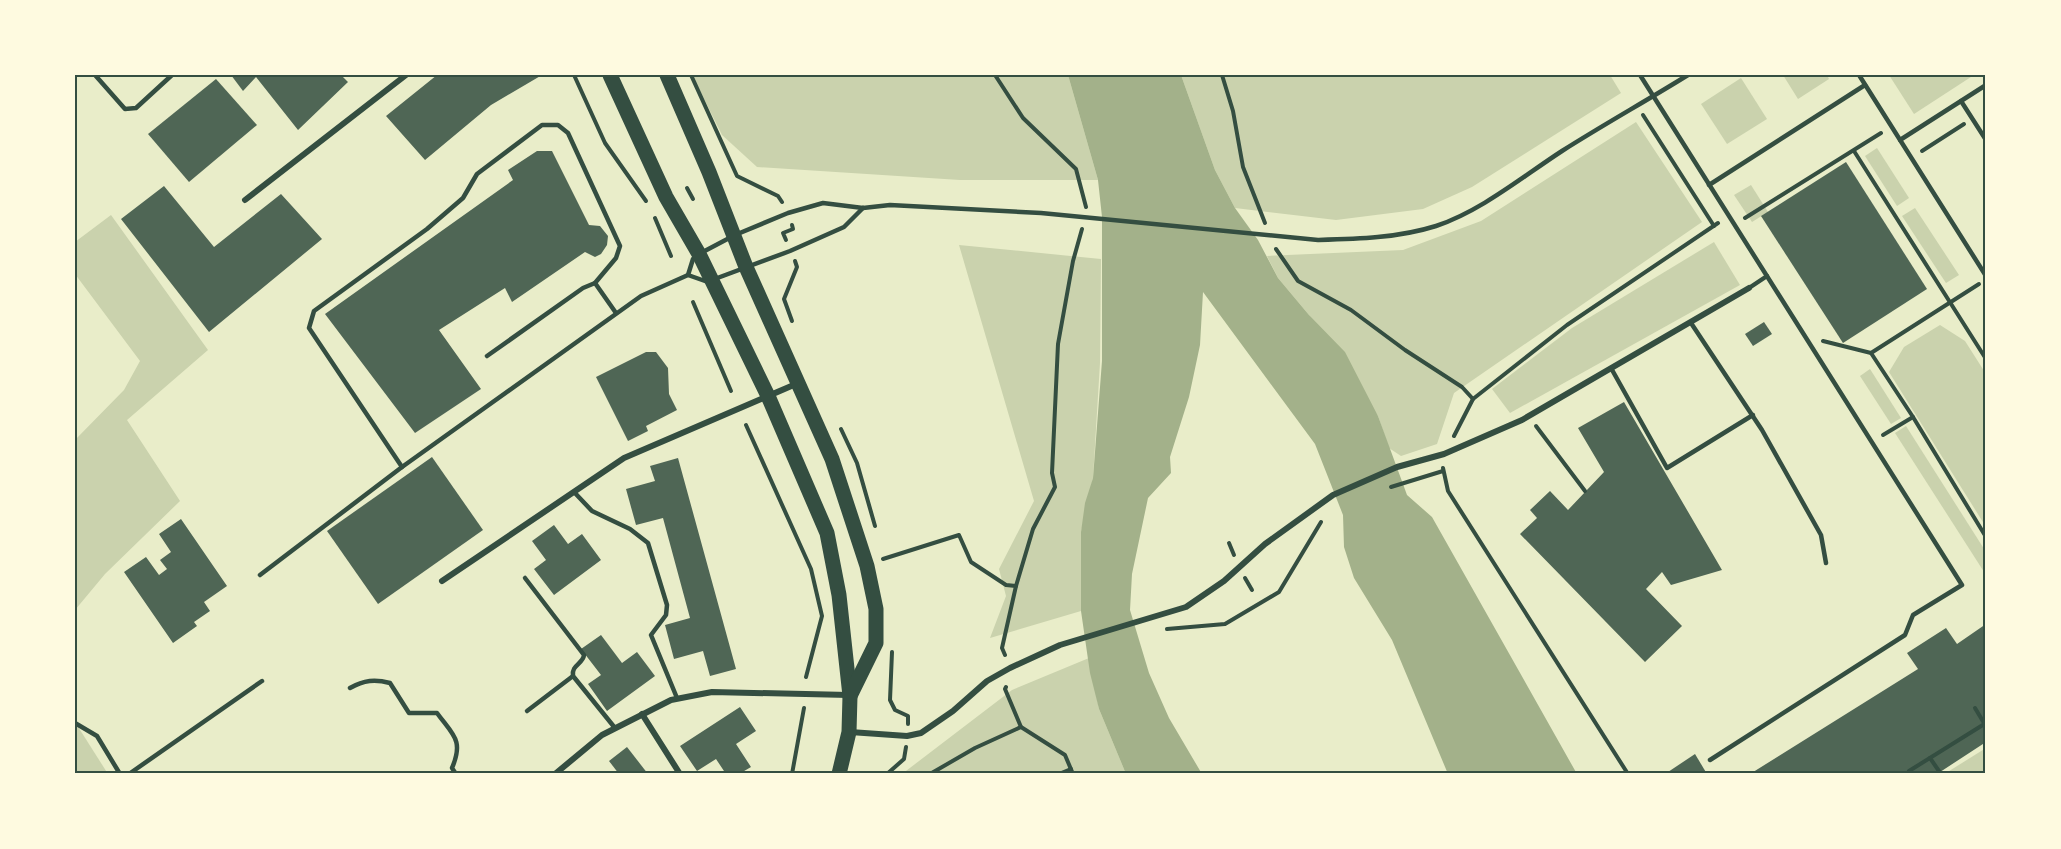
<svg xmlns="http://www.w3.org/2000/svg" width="2061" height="849" viewBox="0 0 2061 849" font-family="Poppins,sans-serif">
<rect width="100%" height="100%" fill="#e9edc9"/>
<g fill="#cad2ad">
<polygon points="692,75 1068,75 1098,180 960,180 757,167 722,135"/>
<polygon points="1181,75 1610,75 1621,93 1472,187 1423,209 1336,220 1235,208 1215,170"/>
<polygon points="1783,75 1827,75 1829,79 1798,99"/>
<polygon points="1889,75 1974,75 1914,114"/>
<polygon points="1741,78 1767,119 1727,144 1701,104"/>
<polygon points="1636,122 1702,222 1454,393 1437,444 1401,456 1389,448 1378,416 1309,315 1278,278 1267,256 1403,250 1481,221"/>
<polygon points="1877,148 1909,198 1897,206 1865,156"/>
<polygon points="1751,185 1768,212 1752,222 1734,195"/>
<polygon points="1915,208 1959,275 1946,283 1902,216"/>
<polygon points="111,215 208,350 127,420 180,501 105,574 75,610 75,440 124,390 140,361 75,274 75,242"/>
<polygon points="1714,242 1740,285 1510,413 1492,389 1572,328"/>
<polygon points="959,245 1101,259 1100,363 1093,478 1081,532 1081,611 990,638 1006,596 999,569 1034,501"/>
<polygon points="1940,325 1965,341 1986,374 1986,527 1889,372 1904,347"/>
<polygon points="1870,369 1901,418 1891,424 1860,376"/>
<polygon points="1906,426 1986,552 1986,575 1895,433"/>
<polygon points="1089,658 1099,709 1126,774 902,774 1012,690"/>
<polygon points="75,722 108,774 75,774"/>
<polygon points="1986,748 1986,774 1946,773"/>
</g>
<polygon fill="#a3b18a" points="1068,75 1181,75 1215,170 1235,208 1258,240 1278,278 1309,315 1345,352 1378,416 1407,495 1432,517 1577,774 1448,774 1392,640 1354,578 1344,547 1343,515 1315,444 1203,292 1200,345 1189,397 1170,457 1171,473 1148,498 1132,574 1130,610 1149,673 1169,718 1202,774 1126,774 1099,709 1090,673 1081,611 1081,532 1085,503 1093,478 1102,361 1102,217 1098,180"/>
<g fill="#4f6655">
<polygon points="231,75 341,75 348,82 298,130 256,77 243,91"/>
<polygon points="437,75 542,75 491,105 425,160 386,116"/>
<polygon points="216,79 257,125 189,182 148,134"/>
<polygon points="537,151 552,151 589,225 600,226 608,236 607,245 601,254 595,257 585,252 512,302 505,288 439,330 481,389 415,433 325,314 513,180 508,170"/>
<polygon points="1846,162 1927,289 1843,343 1761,216"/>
<polygon points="164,186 214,247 281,194 322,239 209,332 121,219"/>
<polygon points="1764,322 1772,334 1753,346 1745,334"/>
<polygon points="646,352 656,352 668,368 669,394 677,410 646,426 648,431 628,441 596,377"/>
<polygon points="1624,402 1722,570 1671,585 1662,572 1646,589 1682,626 1645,662 1520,534 1537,518 1530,510 1550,491 1568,510 1604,472 1578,428"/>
<polygon points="432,457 483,530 378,604 327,531"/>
<polygon points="678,458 736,669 710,676 703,651 674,659 665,625 690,618 663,518 636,525 626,489 655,481 650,466"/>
<polygon points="181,519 227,586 204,602 210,611 194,622 197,626 173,643 124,572 146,557 159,575 167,569 160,560 171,552 159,534"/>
<polygon points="554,525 568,544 582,534 601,560 554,595 534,569 546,560 532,541"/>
<polygon points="1986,624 1986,742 1937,774 1750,774 1918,669 1907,653 1946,628 1957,644"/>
<polygon points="601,635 622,663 637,652 655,676 607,711 588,684 601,675 581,649"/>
<polygon points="740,707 756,731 736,744 751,767 739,774 726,774 716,759 697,771 680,746"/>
<polygon points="627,747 648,774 619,774 609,761"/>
<polygon points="1695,754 1707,774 1665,774"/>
</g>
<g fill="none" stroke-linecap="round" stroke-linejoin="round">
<g stroke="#344e41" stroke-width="4">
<polyline points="574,75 605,143 646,201"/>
<polyline points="691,75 737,176 778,196 782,202"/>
<polyline points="995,75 1023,118 1076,169 1086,207"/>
<polyline points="1222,75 1233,111 1243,167 1265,223"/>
<polyline points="1643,115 1714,226"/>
<polyline points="1854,151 1986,359"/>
<polyline points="1922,151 1964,124"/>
<polyline points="687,188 693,199"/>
<polyline points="655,218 671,256"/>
<polyline points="1745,218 1881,133"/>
<polyline points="786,240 783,233 793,229 792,225"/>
<polyline points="1276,249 1298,281 1351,310 1405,350 1462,387 1473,399"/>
<polyline points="693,302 731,391"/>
<polyline points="792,321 784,299 797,267 795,261"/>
<polyline points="1823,341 1871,353 1913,417 1986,537"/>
<polyline points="1871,353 1979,284"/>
<polyline points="746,425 811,569 818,599 822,616 806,677"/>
<polyline points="1536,426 1585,491"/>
<polyline points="841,429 857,463 875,526"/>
<polyline points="1883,435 1913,417"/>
<polyline points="1454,436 1473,399 1567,325 1718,223"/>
<polyline points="1443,468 1448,491 1628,774"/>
<polyline points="1391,487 1443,471"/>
<polyline points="1229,543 1234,555"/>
<polyline points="883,559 959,535 971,562 1006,585 1016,586"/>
<polyline points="1245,578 1252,590"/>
<polyline points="1167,629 1225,624 1279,592 1321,522"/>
<polyline points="892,652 890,700 895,710 908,716 908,724"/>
<polyline points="1005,655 1002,648 1016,586 1033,529 1055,487 1052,473 1058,344 1073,261 1082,229"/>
<polyline points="1006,687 1005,689 1021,727 1065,755 1073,774"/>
<polyline points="1975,708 1984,723"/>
<polyline points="1930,758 1941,774"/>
<polyline points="1909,771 1986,723"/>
<polyline points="792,774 804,708"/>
<polyline points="887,774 904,759 906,747"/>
<polyline points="930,774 975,748 1021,727"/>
<polyline points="1059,774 1071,769"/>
</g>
<g stroke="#344e41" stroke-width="4.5">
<polyline points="95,75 125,109 136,108 172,75"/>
<polyline points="1640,75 1962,585 1913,615 1905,635 1710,760"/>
<polyline points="1859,75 1986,276"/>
<polyline points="1961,101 1986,140"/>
<polyline points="1900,140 1986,85"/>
<polyline points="1709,185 1865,85"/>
<polyline points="688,275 705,281 712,280 790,251 844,227 863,208"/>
<polyline points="1749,288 1767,276"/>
<polyline points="1691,323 1762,430 1821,535 1826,563"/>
<polyline points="487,356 583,288 595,283 616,313"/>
<polyline points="1611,368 1667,468 1753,415"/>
<path d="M402,467L641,296L688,275L693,259L699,254L735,235L788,213L823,203L863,208L890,205L1041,213L1318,240C1357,239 1398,238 1436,226C1481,211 1522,177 1562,151C1603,125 1646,101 1688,75"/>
<polyline points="574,492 592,511 630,529 648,543 667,605 666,615 651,635 677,698"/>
<polyline points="260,575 402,467 309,328 314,311 427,229 463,198 477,174 542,125 558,125 568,133 620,246 616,258 595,283"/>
<path d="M525,578L584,655C583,664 571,665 573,676L615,728"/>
<path d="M350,688C364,680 375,679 390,683L409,713H437C453,735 464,740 452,768L456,774"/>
<polyline points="527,711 573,676"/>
<polyline points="75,723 97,736 120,774"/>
<polyline points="129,774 262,681"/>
</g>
<g stroke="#344e41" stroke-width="6">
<polyline points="245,200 406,75"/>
<polyline points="442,581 624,458 796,384"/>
<polyline points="642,714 680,774"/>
<polyline points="850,732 907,736 921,733 953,711 987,681 1010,668 1060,645 1186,607 1224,581 1265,544 1333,495 1397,467 1444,454 1522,420 1749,288"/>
<polyline points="555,774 602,735 671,700 712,692 849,695"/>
</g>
<g stroke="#344e41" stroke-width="15">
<polyline points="610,75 666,197 699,254 768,396 827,533 839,595 850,696 849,732 839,774"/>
<polyline points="667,75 709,172 746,267 832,459 867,566 876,609 876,643 850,696"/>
</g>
</g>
<rect width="2061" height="849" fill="none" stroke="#fefae0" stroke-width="153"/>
<rect x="76" y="76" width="1908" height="696" fill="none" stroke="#344e41" stroke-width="2"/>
</svg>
